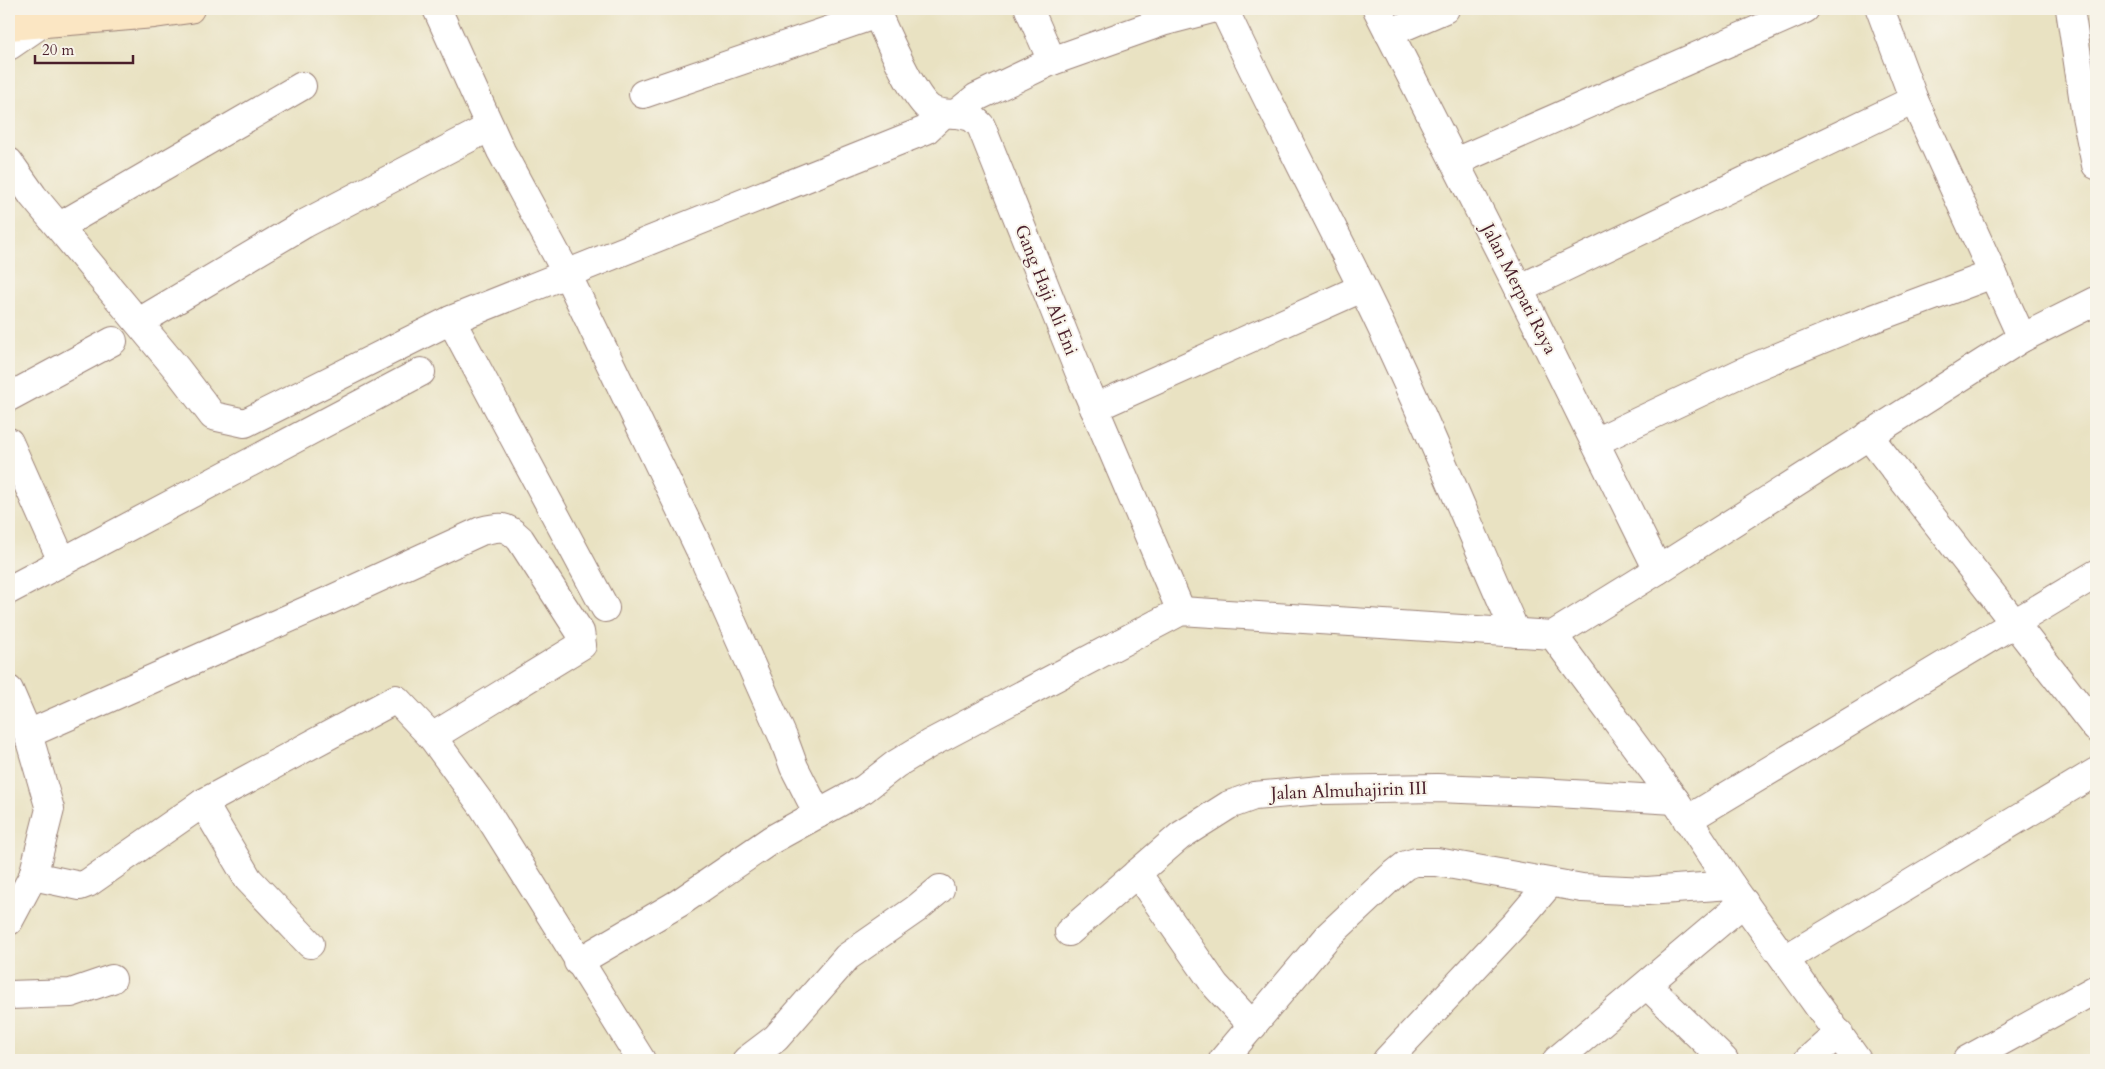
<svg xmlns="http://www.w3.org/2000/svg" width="2105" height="1069" viewBox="0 0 2105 1069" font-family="Cardo,serif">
<rect width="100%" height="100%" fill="#f7f3e8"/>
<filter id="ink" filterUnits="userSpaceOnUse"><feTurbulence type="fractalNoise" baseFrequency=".02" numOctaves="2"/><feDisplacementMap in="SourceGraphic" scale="10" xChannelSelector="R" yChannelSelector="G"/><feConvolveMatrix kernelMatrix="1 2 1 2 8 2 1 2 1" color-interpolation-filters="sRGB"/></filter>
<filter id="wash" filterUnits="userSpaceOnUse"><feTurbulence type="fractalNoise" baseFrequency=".0096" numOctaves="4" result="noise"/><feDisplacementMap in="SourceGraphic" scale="20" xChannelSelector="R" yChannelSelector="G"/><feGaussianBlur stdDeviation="1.12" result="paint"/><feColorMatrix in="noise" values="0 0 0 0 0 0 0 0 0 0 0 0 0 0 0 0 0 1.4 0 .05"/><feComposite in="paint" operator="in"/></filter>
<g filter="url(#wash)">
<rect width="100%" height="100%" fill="#e9e2c2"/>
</g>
<g filter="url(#ink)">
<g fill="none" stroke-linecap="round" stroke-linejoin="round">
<g stroke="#9a8076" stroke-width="30">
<g id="street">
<polyline points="437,9 501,151 567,274 700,550 783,737 794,767 818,814 864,789 896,764 929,744 1181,611 1553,635 1658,570 2022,338 2096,301"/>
<path d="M875,9C885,31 911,94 929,108C941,117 956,111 970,117C974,118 978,123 981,126L1082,379L1181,611"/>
<polyline points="1029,9 1052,61"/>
<path d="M1224,9C1268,103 1316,194 1362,287C1418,400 1465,518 1516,633"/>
<polyline points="1377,9 1519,289 1658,570"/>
<polyline points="1880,9 1914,100 2022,338"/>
<polyline points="2070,9 2086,116 2096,165"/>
<polyline points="1389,33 1445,9"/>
<polyline points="9,46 41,24"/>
<polyline points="643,94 877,14"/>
<polyline points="956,114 977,97 1052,61 1162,22 1212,9"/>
<polyline points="9,162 33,196 177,369 213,416 245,423 451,320 926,130 943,114"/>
<polyline points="1455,162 1805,9"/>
<polyline points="60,226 302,86"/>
<polyline points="1519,289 1914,100"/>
<polyline points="451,320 605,608"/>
<polyline points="139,322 304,224 490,127"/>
<polyline points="9,397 113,341"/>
<polyline points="1094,408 1362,288"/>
<polyline points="1868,435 2096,728"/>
<polyline points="9,442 62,561"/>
<polyline points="1595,442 1747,370 1851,327 1993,274"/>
<polyline points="9,590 421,372"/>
<polyline points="1553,635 1675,800 1731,885 1857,1060"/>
<polyline points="9,690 28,734 50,809 33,876 9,921"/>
<path d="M28,734L328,601L481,531C500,526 506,525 520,539L580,632L582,645L432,737L396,699L203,803L248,879L310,944"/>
<polyline points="432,737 484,808 641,1060"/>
<polyline points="1687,820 2096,574"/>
<polyline points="1137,873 1215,985 1253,1026"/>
<polyline points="33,876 80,886 88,883 203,803"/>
<polyline points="1069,932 1180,836 1229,805 1254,796 1321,790 1437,788 1539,792 1675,800"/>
<polyline points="1785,959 2096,772"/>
<polyline points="578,962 679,903 771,840 818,814"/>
<polyline points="1647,985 1724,1060"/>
<polyline points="9,995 71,993 112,979"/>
<polyline points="747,1060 776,1038 847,957 916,909 940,889"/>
<polyline points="1223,1060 1327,937 1391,877 1406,865 1416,862 1437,862 1582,888 1647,891 1731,885"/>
<polyline points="1387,1060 1516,923 1550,883"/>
<polyline points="1557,1060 1744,902"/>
<polyline points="1808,1060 1839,1033"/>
<polyline points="1967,1060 2096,989"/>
</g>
</g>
<g stroke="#9a8076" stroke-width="30">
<polyline id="secondary" points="9,26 154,14 190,9"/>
</g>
<use href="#street" stroke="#fff" stroke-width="28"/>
<use href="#secondary" stroke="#fbe6c3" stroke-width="28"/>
</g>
</g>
<g text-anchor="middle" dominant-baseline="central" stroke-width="4" stroke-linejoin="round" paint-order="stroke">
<g font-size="18" fill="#4a1f2b" stroke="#f7f3e8">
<text transform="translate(1519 289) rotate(63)">Jalan Merpati Raya</text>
<text transform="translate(1046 290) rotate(68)">Gang Haji Ali Eni</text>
<text transform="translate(1349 791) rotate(-2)">Jalan Almuhajirin III</text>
</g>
</g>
<rect width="2105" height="1069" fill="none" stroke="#f7f3e8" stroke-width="30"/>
<path d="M35 55v8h98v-8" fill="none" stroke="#4a1f2b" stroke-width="2.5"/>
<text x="42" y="55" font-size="15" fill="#4a1f2b" stroke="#f7f3e8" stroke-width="4" paint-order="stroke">20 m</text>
</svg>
